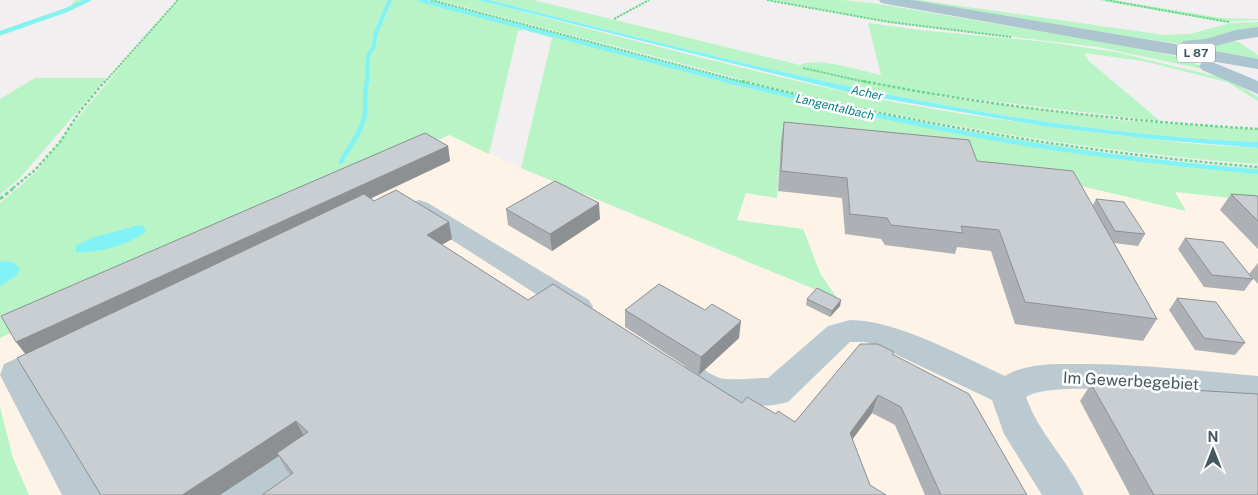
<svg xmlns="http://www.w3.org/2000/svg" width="1258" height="495" viewBox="0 0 1258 495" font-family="'Public Sans',sans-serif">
<rect width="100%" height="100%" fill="#f2eff0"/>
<polygon fill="#fef3e7" points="449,135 521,168 837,298 821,275 803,229 737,220 746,193 777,198 781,141 969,159 1185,211 1174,191 1258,201 1258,495 29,495 13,458 0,407 0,338"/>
<g fill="#b9f4c6">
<polygon points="75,0 92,0 70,11 0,36 0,31 71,6"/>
<polygon points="180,0 426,0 736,82 843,108 947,128 1125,156 1183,164 1258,168 1258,201 1175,192 1186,211 969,159 781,141 777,198 746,193 737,220 803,229 821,275 838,299 521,168 552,38 524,30 518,31 489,154 449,135 0,338 0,203 37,171 85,109 157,24"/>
<path d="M437,0H477C601,32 725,65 850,93C934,111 1021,123 1107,134C1157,140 1208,146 1258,148V164C1124,154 990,134 858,107C787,93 718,73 649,55C578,37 507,18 437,0Z"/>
<path d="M489,0H533L800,65C817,56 862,71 881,75L868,23L929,31L1047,42L1116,52L1231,80L1258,97V101L1227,82L1143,61L1084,53L1089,61L1160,121L938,95L935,96L1119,120L1258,130V142C996,131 742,64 489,0Z"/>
<polygon points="773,0 842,0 873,3 1145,49 1181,58 1217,72 1098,47 888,22"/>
<polygon points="903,0 919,0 1164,35 1190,34 1230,23 1258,22 1258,28 1191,44 1172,43"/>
<polygon points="1098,0 1112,0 1222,18 1258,19 1258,20 1223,22"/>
<polygon points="1232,41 1239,42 1258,55 1258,60 1197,50"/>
<polygon points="35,78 106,78 20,178 0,195 0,99"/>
<polygon points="0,407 13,458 29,495 0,495"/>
</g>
<g fill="#81f2f6">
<path d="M477,0H489C742,64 996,131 1258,142V148L1150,139L1043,126L852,93Z"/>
<path d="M139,225L143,226L146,231C132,244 95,254 76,252V246L91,238Z"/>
<polygon points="7,261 15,263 20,269 16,276 0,286 0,262"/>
</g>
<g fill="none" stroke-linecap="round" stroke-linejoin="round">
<g stroke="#81f2f6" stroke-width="4">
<polyline points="420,0 736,83"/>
<polyline points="0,33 64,11 88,0"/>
<polyline points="367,83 368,56 374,46 375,35 390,0"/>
</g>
<g stroke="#81f2f6" stroke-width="4.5">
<path d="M730,81C835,107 940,131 1047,147C1117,158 1187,165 1258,172"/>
<path d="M341,162C349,147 363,130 365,113C366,101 364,93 367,81"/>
</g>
<g stroke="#6dd690" stroke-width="2" stroke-dasharray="2.5 1" stroke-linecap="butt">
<polyline points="431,0 747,83"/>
<polyline points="767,0 889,22 1011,37"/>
<polyline points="1106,0 1229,22"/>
<polyline points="614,19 649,0"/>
<polyline points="803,68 870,83"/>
<polyline points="104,83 178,0"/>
</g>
<g stroke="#6dd690" stroke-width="2.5" stroke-dasharray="3 2" stroke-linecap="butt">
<path d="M742,81C912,124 1084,153 1258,167"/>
<path d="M863,81C993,107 1126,121 1258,129"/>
<polyline points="13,188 35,170 60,142 80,111 105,81"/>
</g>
<polyline stroke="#6dd690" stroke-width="3" stroke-dasharray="4 2.5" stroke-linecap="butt" points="0,199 15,187"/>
<g fill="#bbcad0" fill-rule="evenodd">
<polygon points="419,200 428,203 589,300 593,307 589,314 578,317 567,314 410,213 406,208 410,203"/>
<path d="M850,320C897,320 961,356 1005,376C1028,362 1057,364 1083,364C1142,364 1200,371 1258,376V404C1216,399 1056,377 1026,397C1039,434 1068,460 1084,495H1042L1004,434L992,400L878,346L865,342H850L788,402C774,406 761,406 746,406C717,406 690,406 674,377L679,368C703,360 701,372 720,378C729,381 757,378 768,378L828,326Z"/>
<polygon points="58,340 70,343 74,352 70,361 36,378 103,495 62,495 0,375 4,364"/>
<polygon points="294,439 307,444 313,455 307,466 267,495 215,495 221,482 281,444"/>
</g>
<polygon fill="#acc5d1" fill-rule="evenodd" points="879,0 912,0 1181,45 1183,41 1206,39 1236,30 1258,27 1258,37 1238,40 1204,49 1258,59 1258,69 1210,61 1258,81 1258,94 1202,70 1199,66 1202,62 1208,61 886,4 881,3"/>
</g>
<g fill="#adb1b5">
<polygon points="784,122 977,161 1093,205 1096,199 1145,234 1138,246 1114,243 1157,319 1143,341 1015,324 991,251 957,247 955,254 885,245 881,239 845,234 842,198 778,191 781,141"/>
<polygon points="448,146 450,161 371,198 374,201 449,222 452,239 442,245 528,300 742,403 776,414 795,422 893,354 1027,495 925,495 895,425 872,413 853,439 290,475 286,470 279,456 17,358"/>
<polygon points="1231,194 1258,196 1258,249 1220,210"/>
<polygon points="506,209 600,219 552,251 508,225"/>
<polygon points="1185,238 1253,279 1244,291 1204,287 1178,249"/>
<polygon points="1258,263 1258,284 1249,274"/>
<polygon points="1177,298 1245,343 1235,355 1195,350 1169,310"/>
<polygon points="807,299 841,300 840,306 830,317 806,305"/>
<polygon points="625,310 739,338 699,375 625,327"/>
<polygon points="1091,384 1258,495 1130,495 1080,401"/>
</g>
<g fill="#8d9093">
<polygon points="448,146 450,161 30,360 16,342"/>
<polygon points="599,203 600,219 552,251 550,234"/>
<polygon points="449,222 452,239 430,251 427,235"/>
<polygon points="841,300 840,306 830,317 832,311"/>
<polygon points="741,321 739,338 699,375 701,357"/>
<polygon points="878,395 872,413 844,450 850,433"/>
<polygon points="296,421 305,438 277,453 279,456 220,495 182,495"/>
</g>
<g fill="#c9ced2" stroke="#8d9093">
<polygon points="784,122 969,140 977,161 1073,171 1157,319 1025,302 999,230 961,226 963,233 891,225 887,218 850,214 847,178 781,171"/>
<polygon points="425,133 448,146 16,342 1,316"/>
<polygon points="555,181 599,203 550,234 506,209"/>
<polygon points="396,190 449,222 427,235 528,300 553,284 742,403 747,397 776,414 778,411 795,422 860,344 878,344 894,352 892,354 969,394 1027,495 941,495 901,407 878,395 850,433 870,485 886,495 262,495 293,473 277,453 308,432 296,421 182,495 101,495 17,358 364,194 374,201"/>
<polygon points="1231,194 1258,196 1258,221"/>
<polygon points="1096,199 1124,202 1145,234 1115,231"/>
<polygon points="1185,238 1223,242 1253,279 1212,275"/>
<polygon points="659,284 705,310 712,304 741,321 701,357 625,310"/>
<polygon points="817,288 841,300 832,311 807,299"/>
<polygon points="1177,298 1216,302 1245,343 1204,338"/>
<polygon points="1091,384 1258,394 1258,495 1154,495"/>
</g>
<g text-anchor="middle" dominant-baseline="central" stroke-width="5" stroke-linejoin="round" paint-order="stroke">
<rect fill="#fff" stroke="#7d898f" stroke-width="1" x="1177" y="43.5" width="38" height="19" rx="4"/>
<g font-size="12" font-weight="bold" fill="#45575f">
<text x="1196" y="53">L 87</text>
</g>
<g font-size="12" font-style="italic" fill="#058085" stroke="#fff">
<text transform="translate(867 93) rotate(12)">Acher</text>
<text transform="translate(835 107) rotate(13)">Langentalbach</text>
</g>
<g font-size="16" fill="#45575f" stroke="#fff">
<text transform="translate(1131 381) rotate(3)">Im Gewerbegebiet</text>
</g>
</g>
<g transform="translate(1213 450)" stroke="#ffffff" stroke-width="4" paint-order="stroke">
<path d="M0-4L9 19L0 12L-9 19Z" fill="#45575f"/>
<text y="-8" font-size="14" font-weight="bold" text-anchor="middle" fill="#45575f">N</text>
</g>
</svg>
